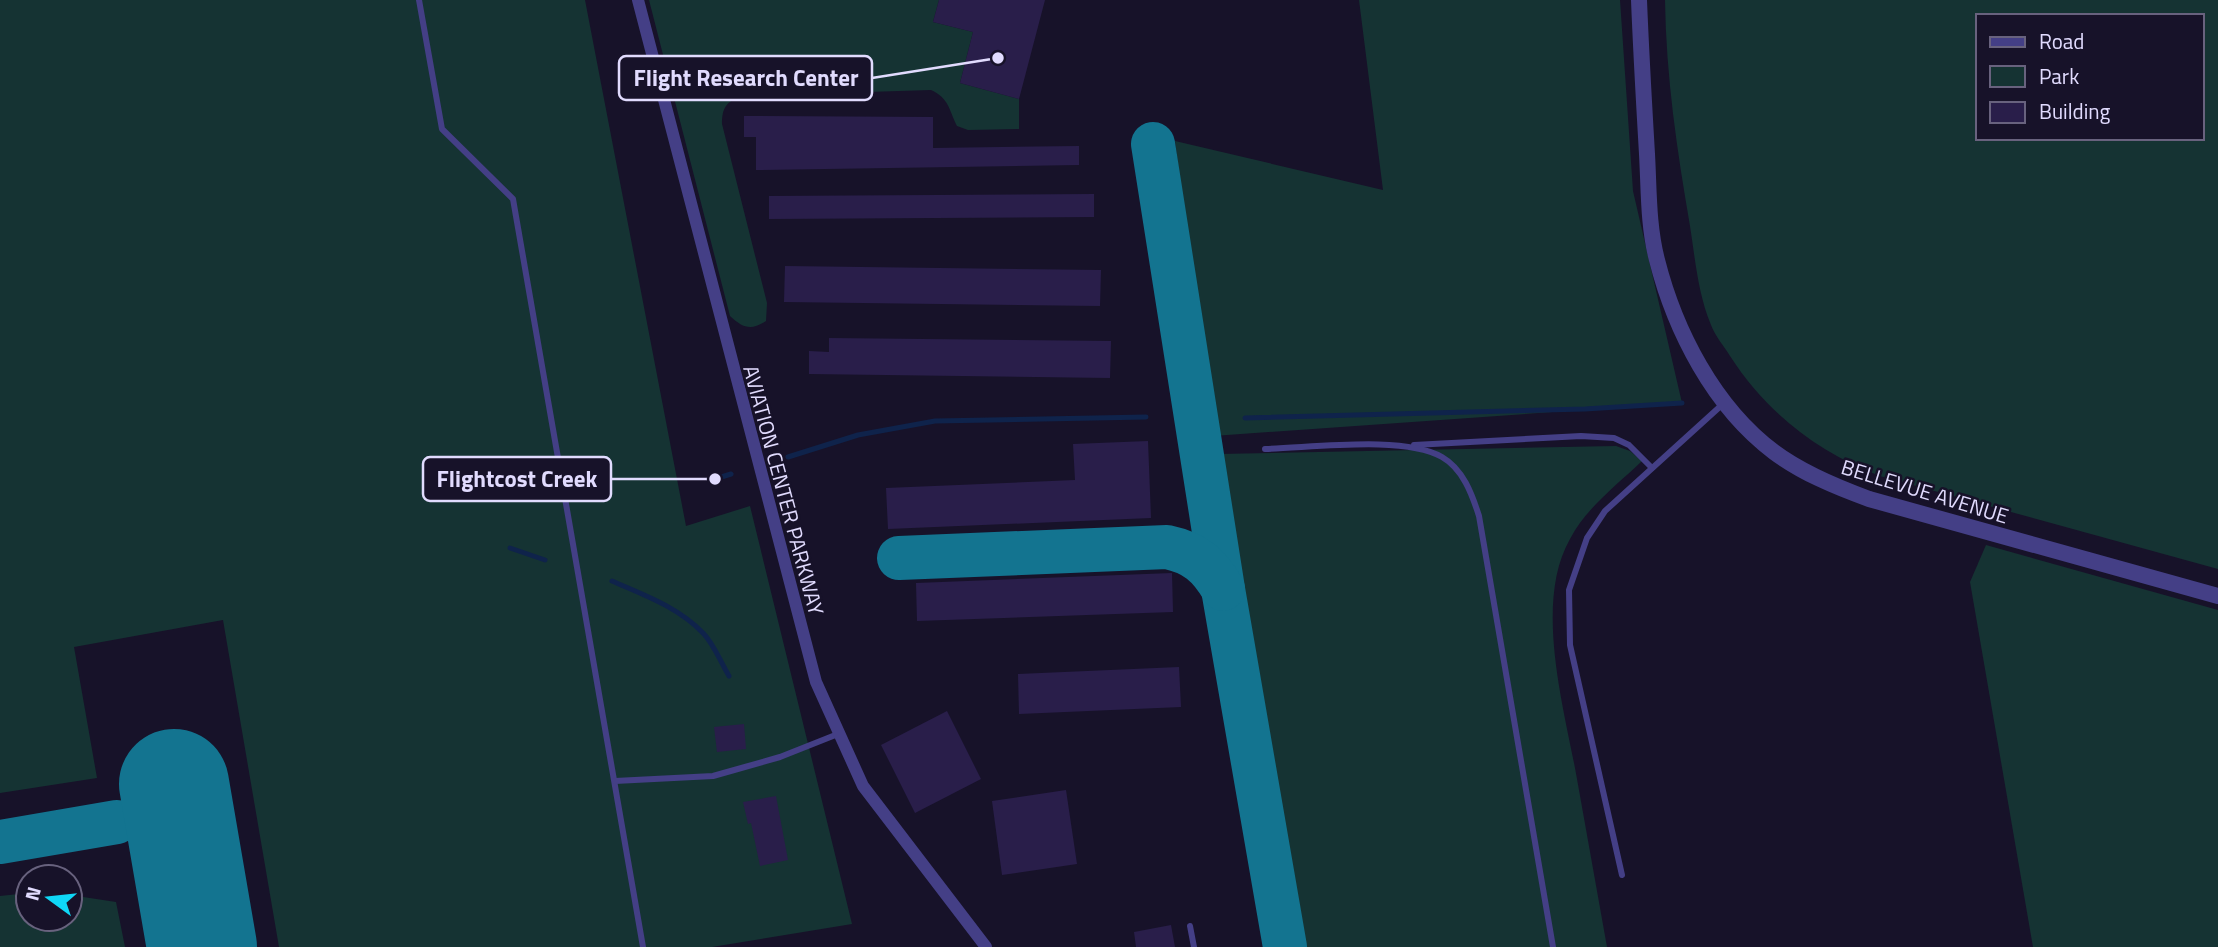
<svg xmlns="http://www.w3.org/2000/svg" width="2218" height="947" viewBox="0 0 2218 947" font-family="'Titillium Web',sans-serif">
<rect width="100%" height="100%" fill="#171229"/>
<g fill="#153333" fill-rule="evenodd">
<polygon points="0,0 585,0 686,526 750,506 852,924 712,947 279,947 223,620 74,647 97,778 0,793"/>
<path d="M649,0H939L933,22L973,32L960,83L1019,99V129L968,130L957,126C949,110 949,98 931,90L741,96C726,102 722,108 722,124L767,303L766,321C751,331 743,328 730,316Z"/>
<polygon points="1359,0 1620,0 1633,191 1682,403 1213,436 1175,141 1383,190"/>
<path d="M1665,0H2218V569L1880,476C1817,452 1767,413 1730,356C1724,346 1715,336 1711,325C1698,294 1695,258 1690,226C1677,151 1666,76 1665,0ZM1978,16H2202V138H1978Z"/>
<path d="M1616,446L1630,451L1642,461C1617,485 1586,508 1570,539C1533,604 1565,710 1577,779C1587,835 1597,891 1607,947H1305L1218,454Z"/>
<polygon points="1986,545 2218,610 2218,947 2033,947 1970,582"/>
<polygon points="28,893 28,919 70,919 70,895 116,902 125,947 0,947 0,896"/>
</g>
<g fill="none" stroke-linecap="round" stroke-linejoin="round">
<g stroke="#0f234b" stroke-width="5">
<polyline points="1245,418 1585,409 1682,403"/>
<polyline points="788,457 858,435 935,421 1146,417"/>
<polyline points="715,479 731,474"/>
<polyline points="510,548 545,560"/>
<path d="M612,581C644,595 678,607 703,633C714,644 721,663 729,676"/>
</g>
<g stroke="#137490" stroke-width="44">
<polyline points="1153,144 1223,589 1285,947"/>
<path d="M899,558L1167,547C1195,553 1209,565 1223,589"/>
<polyline points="0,842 117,822"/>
</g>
<polyline stroke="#137490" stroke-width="110" points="174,784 202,947"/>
</g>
<g fill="#291e4a">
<polygon points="939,0 1045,0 1019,99 960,83 973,32 933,22"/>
<polygon points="744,116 933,117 933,148 1079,146 1079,165 756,170 756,137 744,137"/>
<polygon points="1094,194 1094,217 769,219 769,196"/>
<polygon points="785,266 1101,270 1100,306 784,302"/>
<polygon points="829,338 1111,341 1110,378 809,374 809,351 829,352"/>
<polygon points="1148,441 1151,518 888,529 886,488 1075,480 1073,444"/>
<polygon points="1172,573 1173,612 917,621 916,583"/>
<polygon points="1179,667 1181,707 1019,714 1018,674"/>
<polygon points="947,711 981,779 915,813 881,745"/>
<polygon points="744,724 746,749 717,752 714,727"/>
<polygon points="1066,790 1077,864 1002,875 992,801"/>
<polygon points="776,796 788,860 760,866 751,823 748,824 743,802"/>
<polygon points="1171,925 1175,947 1136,947 1134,932"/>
</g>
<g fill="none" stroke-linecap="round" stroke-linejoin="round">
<g stroke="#443f86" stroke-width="6">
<polyline points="419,0 442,129 513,199 643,947"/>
<polyline points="1414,445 1581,436 1614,438 1629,445 1652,468"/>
<path d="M1265,449C1311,448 1404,435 1442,457C1463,469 1472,494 1479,516L1553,947"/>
<polyline points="615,781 713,776 780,757 838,734"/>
<polyline points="1622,875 1570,645 1569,590 1587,538 1605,511 1724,403"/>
<polyline points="1190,926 1194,947"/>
</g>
<polyline stroke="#443f86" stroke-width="12" points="638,0 816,682 863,786 986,947"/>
<path stroke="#443f86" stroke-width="16" d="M1639,0C1641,51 1644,103 1647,154C1649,189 1648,226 1657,260C1675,331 1714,407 1774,452C1802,473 1836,487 1869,499L2218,596"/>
</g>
<g text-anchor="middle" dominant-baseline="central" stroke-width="5" stroke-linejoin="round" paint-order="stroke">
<g font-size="21" fill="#e1dbfe" stroke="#171229">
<text transform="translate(784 490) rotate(75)">AVIATION CENTER PARKWAY</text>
<text transform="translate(1925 491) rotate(17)">BELLEVUE AVENUE</text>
</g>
</g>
<path fill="none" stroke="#e1dbfe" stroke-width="2.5" d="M998 58L872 78M715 479L611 479"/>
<g fill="#e1dbfe" stroke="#171229" stroke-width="2.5">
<circle cx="998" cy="58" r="7"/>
<circle cx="715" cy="479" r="7"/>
</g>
<g fill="#171229" stroke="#e1dbfe" stroke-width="2.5">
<rect x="619" y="56" width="253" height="44" rx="7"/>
<rect x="423" y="457" width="188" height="44" rx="7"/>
</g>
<g font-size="23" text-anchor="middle" font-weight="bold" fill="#e1dbfe">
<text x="746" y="86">Flight Research Center</text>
<text x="517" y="487">Flightcost Creek</text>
</g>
<rect x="1976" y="14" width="228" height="126" fill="#171229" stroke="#68627e" stroke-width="2"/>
<rect x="1990" y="37" width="35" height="10" fill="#443f86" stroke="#68627e" stroke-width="2"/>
<text x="2039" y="49" font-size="21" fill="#e1dbfe">Road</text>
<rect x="1990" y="66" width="35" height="21" fill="#153333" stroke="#68627e" stroke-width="2"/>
<text x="2039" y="84" font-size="21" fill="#e1dbfe">Park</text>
<rect x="1990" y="102" width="35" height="21" fill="#291e4a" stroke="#68627e" stroke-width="2"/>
<text x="2039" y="119" font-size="21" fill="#e1dbfe">Building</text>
<g transform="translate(49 898) rotate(285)"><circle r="33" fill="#171229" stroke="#68627e" stroke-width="2"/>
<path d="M0-5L12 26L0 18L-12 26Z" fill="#0fd7f6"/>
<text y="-10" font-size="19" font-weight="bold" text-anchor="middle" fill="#e1dbfe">N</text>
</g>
</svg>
